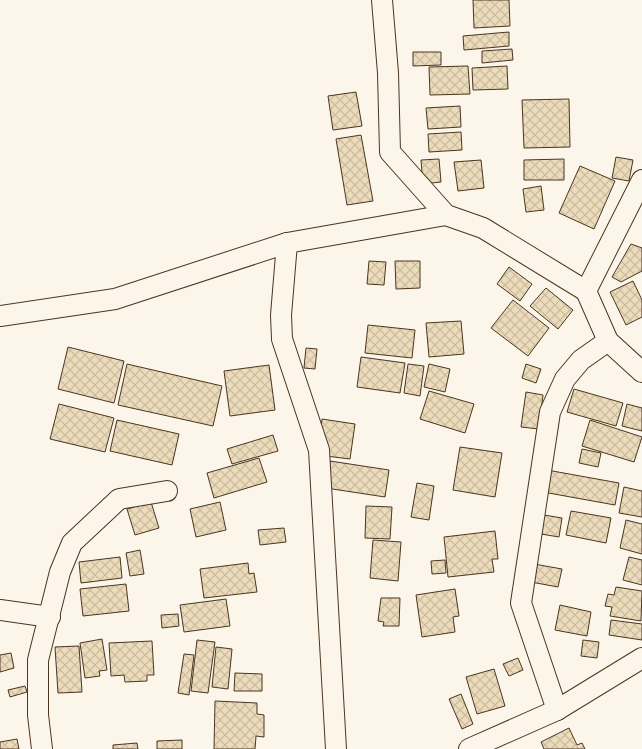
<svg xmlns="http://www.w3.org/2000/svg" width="642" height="749" viewBox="0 0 642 749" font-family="Figtree,sans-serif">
<defs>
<pattern id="building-cross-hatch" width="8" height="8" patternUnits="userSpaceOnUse" patternTransform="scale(1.25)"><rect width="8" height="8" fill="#ecdcbc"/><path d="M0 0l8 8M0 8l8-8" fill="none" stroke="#ccbda1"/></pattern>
</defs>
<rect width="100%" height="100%" fill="#fbf6e9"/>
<g fill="url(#building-cross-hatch)" stroke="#4a3520">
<polygon points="473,0 509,0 510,26 474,28"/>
<polygon points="509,32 509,46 464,50 463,36"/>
<polygon points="512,49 513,60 482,63 482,51"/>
<polygon points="413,52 441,52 441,65 413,66"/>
<polygon points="468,66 470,94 430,95 429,67"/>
<polygon points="507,66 508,89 473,90 472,68"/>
<polygon points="356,92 362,126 333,130 328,96"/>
<polygon points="569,99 570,147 524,148 522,100"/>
<polygon points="460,106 461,127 428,129 426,108"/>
<polygon points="461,132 462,150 429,152 428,134"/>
<polygon points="361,135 373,201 347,205 336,139"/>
<polygon points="616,157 633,160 629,181 612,178"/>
<polygon points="439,159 441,182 423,184 421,160"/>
<polygon points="564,159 564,180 524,180 524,160"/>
<polygon points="481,160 484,188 458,191 454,162"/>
<polygon points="580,166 615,181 594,229 559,213"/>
<polygon points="541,186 544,210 526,212 523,189"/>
<polygon points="631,244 642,248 642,271 621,282 612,277"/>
<polygon points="369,261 386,262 384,285 367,284"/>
<polygon points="395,261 420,261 420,288 396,289"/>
<polygon points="509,267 532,284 520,301 497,284"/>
<polygon points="633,281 642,300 642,317 626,325 610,292"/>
<polygon points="546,288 573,310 558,329 530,306"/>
<polygon points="513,300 549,328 528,356 491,328"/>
<polygon points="461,321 464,354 429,357 426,323"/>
<polygon points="368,325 415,330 412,358 365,353"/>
<polygon points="68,347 124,361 114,403 58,389"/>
<polygon points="306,348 317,349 315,369 304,368"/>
<polygon points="361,357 405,363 400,393 357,387"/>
<polygon points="127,364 222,386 213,426 118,405"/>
<polygon points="408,364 424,366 420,396 404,393"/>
<polygon points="429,364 450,369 445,392 424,387"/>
<polygon points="526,364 541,369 536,383 522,378"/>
<polygon points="269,365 275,410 230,416 224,371"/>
<polygon points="574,389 623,403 616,426 567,412"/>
<polygon points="429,391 474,404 465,433 420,419"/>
<polygon points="526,392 543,395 539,429 521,427"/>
<polygon points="59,404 114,418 105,452 50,439"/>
<polygon points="627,404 642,408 642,431 622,426"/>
<polygon points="322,419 355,424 350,459 318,455"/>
<polygon points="117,420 179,434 172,465 110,451"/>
<polygon points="590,420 642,437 634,462 582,446"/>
<polygon points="273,435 278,451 232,464 227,449"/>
<polygon points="460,447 502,453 495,497 453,490"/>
<polygon points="582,449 601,453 598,467 579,463"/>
<polygon points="259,458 267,482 214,498 207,473"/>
<polygon points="330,461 389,470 385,497 326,488"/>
<polygon points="547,470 619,483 615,505 543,492"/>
<polygon points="417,483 434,486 429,520 411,517"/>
<polygon points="624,487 642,491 642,517 619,513"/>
<polygon points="151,502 159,528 135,535 127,509"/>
<polygon points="220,502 226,530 196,537 190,509"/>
<polygon points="366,506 392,507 390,539 365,538"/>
<polygon points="571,511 611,518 606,543 566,535"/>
<polygon points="544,515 562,518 559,537 541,534"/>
<polygon points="626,520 642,524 642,554 620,548"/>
<polygon points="284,528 286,542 260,545 258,530"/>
<polygon points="495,531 498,559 492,559 494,572 448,577 444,537"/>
<polygon points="373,540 401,542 398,581 370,578"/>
<polygon points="140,550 144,574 130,576 126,553"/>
<polygon points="120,557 122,578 81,583 79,562"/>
<polygon points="629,557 642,560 642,585 623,580"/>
<polygon points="445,560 446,573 432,574 431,561"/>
<polygon points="248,563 249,574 254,573 257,592 204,598 200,569"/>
<polygon points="534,564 562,569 558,587 531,582"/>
<polygon points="126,584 129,611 83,616 80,589"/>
<polygon points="616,587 642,591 641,621 610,616 612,607 605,606 608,594 614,595"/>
<polygon points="455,589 459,616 453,617 455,632 422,637 416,595"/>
<polygon points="381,598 400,598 399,626 383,626 384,622 378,621"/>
<polygon points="226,599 230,626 184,632 180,605"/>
<polygon points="560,605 591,612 587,636 555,630"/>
<polygon points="178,614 179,626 162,628 161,615"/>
<polygon points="611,620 642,624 642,640 609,635"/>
<polygon points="102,639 107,670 99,671 100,676 85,678 80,643"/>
<polygon points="197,640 215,642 208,693 191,691"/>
<polygon points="583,640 599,642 597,658 581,656"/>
<polygon points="152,641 154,675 147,675 147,681 125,682 124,675 111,676 109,643"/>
<polygon points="79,646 82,692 58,693 55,647"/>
<polygon points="216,647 232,649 228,689 212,687"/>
<polygon points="11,653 14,668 0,672 0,655"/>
<polygon points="184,654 194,655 189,695 178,693"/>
<polygon points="518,658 523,670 509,676 503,664"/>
<polygon points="494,669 505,706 477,714 466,677"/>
<polygon points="235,673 262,674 262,691 234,691"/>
<polygon points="25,686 27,692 10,697 8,690"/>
<polygon points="461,694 473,724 462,729 449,699"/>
<polygon points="215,701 257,703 257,714 264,715 264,737 256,736 255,749 214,749"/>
<polygon points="569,728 577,745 582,743 585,749 544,749 541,742"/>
<polygon points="17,739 19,749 0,749 0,742"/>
<polygon points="182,740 182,749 157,749 157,741"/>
<polygon points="137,743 138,749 113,749 113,745"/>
</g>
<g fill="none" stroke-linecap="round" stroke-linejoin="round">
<g stroke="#4a3520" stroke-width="22">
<g id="street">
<polyline points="382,0 388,73 390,152 446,215 483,228 586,291 608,341 642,372"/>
<polyline points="287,243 281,315 282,339 319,450 336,749"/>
<polyline points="586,291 642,180"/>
<polyline points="0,316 115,299 287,243 446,215"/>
<polyline points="0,610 50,617"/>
<polyline points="557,710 521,603 550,412 565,379 581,360 608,341"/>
<polyline points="42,749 38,715 38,660 60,572 72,543 119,499 167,491"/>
<polyline points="469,749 557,710 642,658"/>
</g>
</g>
<use href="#street" stroke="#fbf6e9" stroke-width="20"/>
</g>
</svg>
